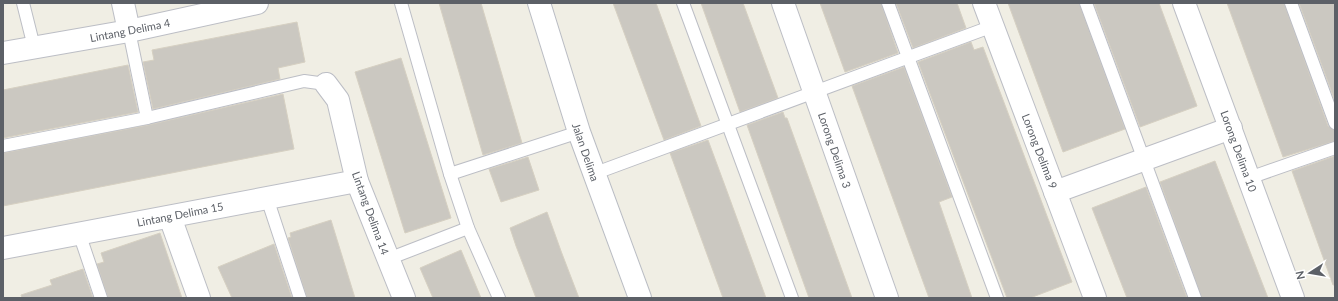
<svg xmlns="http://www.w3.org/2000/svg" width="1338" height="301" viewBox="0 0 1338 301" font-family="Lato,sans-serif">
<rect width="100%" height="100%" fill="#f0eee4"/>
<g fill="#cbc8c1" stroke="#d6d0c2">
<polygon points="439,3 481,3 522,143 483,155"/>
<polygon points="613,3 656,3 701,126 664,140"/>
<polygon points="701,3 743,3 778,98 740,112"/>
<polygon points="820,3 881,3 898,53 845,72"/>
<polygon points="896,3 957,3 966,28 913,48"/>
<polygon points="1008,3 1079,3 1125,129 1063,152"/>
<polygon points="1094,3 1159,3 1197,106 1140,127"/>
<polygon points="1227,3 1284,3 1328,126 1335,130 1335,141 1283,157"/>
<polygon points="1299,3 1335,3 1335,101"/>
<polygon points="297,22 305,62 278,68 280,79 153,109 143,62 154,60 152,50"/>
<polygon points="971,42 974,50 983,47 1072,282 1030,298 1007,298 918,62"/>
<polygon points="401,58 451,218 405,233 355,72"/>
<polygon points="128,65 138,112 3,138 3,90"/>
<polygon points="904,67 952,197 939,202 972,298 929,298 852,86"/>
<polygon points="283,94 294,149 3,206 3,153 148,125"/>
<polygon points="783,112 785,118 787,118 852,298 809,298 747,125"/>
<polygon points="708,140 728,194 766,298 723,298 670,153"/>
<polygon points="1335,156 1335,285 1333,285 1292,171"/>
<polygon points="528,157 539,190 501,202 489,169"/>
<polygon points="1215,161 1268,298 1202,298 1160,182"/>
<polygon points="1146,187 1187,298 1127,298 1092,208"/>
<polygon points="547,212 561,251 579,298 536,298 516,246 510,228"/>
<polygon points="331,220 355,298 307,298 288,238 291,237 290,233"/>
<polygon points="160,233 182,298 108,298 97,264 104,262 101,253"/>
<polygon points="274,244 292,298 232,298 218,267"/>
<polygon points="461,250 481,298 433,298 420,268"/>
<polygon points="83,269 93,298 22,298 21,295 52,285 50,280"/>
</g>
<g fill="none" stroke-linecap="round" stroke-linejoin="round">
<g stroke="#bcbec5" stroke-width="14">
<g id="lane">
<polyline points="23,3 34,47"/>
<polyline points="401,3 450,174 468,228 499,298"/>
<polyline points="683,3 792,298"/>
<polyline points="888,3 997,298"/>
<polyline points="1086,3 1195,298"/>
<polyline points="1291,3 1335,123"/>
<polyline points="129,31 147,118"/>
<polyline points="3,146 147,118 304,81 326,84"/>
<polyline points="450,174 579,132"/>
<polyline points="593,174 993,26"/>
<polyline points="1249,178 1335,148"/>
<polyline points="267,198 300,298"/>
<polyline points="79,233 101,298"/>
<polyline points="388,259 468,228"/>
</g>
</g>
<g stroke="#bcbec5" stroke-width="24">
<g id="street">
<polyline points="123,3 129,31"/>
<polyline points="783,3 887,298"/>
<polyline points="984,3 1095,298"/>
<polyline points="1184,3 1293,298"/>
<polyline points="3,53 129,31 257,3"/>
<polyline points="326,84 338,100 357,181 404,298"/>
<polyline points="1055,192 1231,128"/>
<polyline points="170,217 199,298"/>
<polyline points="3,248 357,181"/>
</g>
</g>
<g stroke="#babdc4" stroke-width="24">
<polyline id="secondary" points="539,3 579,132 640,298"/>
</g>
<use href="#lane" stroke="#fff" stroke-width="12"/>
<use href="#street" stroke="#fff" stroke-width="22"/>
<use href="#secondary" stroke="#fff" stroke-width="22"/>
</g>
<g text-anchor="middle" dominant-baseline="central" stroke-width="3" stroke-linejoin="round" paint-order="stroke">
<g font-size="11" fill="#5c6067" stroke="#fff">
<text transform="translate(130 30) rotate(-11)">Lintang Delima 4</text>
<text transform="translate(835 150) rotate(71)">Lorong Delima 3</text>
<text transform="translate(1040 151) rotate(69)">Lorong Delima 9</text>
<text transform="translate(1239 151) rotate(70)">Lorong Delima 10</text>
<text transform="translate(586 152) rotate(71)">Jalan Delima</text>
<text transform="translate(371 213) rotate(70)">Lintang Delima 14</text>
<text transform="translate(180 214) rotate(-11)">Lintang Delima 15</text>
</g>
</g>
<rect width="1338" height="301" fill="none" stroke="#5c6067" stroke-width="8"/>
<g transform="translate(1310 273) rotate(258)" stroke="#ffffff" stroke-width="3" paint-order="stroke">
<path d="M0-3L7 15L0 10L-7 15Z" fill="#5c6067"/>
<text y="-6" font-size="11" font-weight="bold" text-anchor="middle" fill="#5c6067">N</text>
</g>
</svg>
